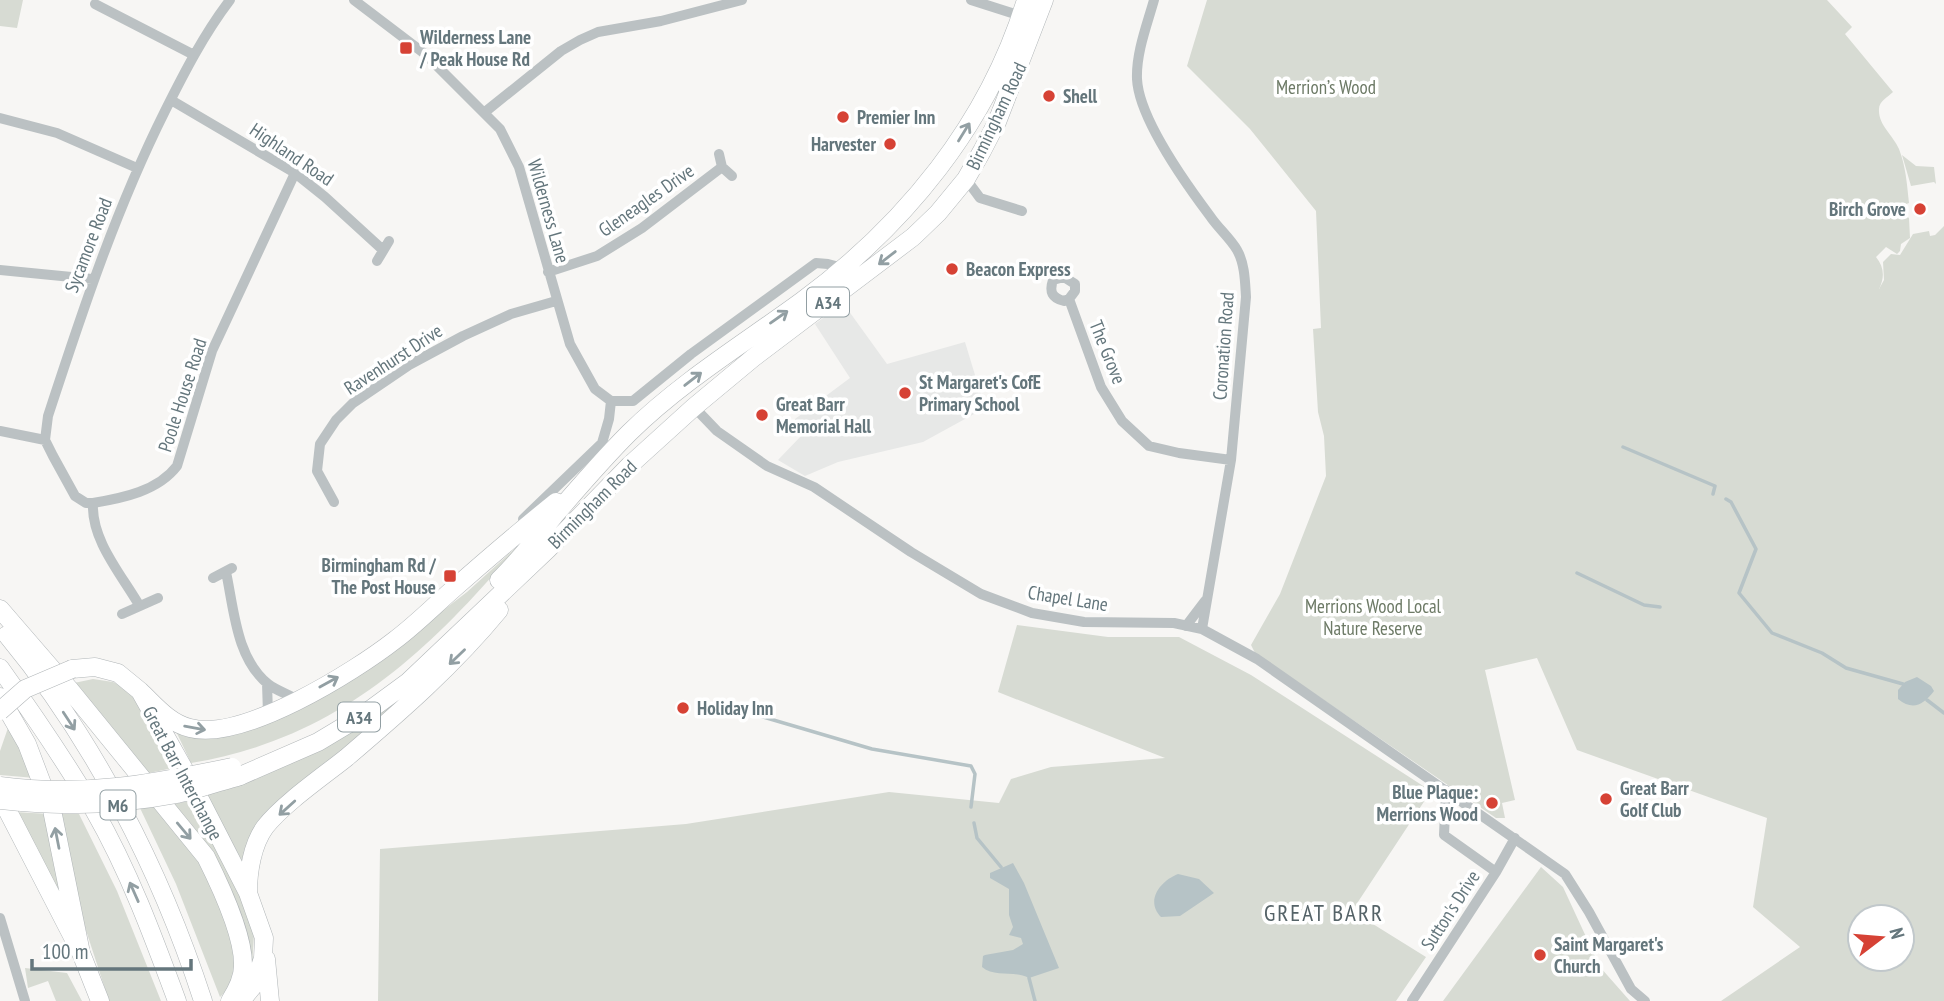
<svg xmlns="http://www.w3.org/2000/svg" width="1944" height="1001" viewBox="0 0 1944 1001" font-family="'PT Sans Narrow',sans-serif">
	<style>
		.built { fill: #e7e8e7 }
		.green { fill: #d7dbd3; fill-rule: evenodd }
		.water { fill: #b6c3c6 }
		.lines { fill: none; stroke-linecap: round; stroke-linejoin: round }
		.stream { stroke: #b6c3c6; stroke-width: 3.5 }
		.highway-casing { stroke: #b1b6b8; stroke-width: 19 }
		.street { stroke: #bbc1c3; stroke-width: 10 }
		.highway { stroke: #fff; stroke-width: 18 }
		.highway-bridge-casing { stroke: #b1b6b8; stroke-width: 19; stroke-linecap: butt }
		.highway-bridge { stroke: #fff; stroke-width: 18 }
		.oneway { stroke: #929fa3 }
		.poi-dot { fill: #d64235; stroke: #fff; stroke-width: 2.5 }
		.labels { text-anchor: middle; dominant-baseline: central; stroke-width: 7; stroke-linejoin: round; paint-order: stroke }
		.shield { fill: #fff; stroke: #929fa3; stroke-width: 2 }
		.shield-label { font-size: 18px; font-weight: bold; fill: #64767c }
		.poi-label { font-size: 19px; font-weight: bold; fill: #64767c; stroke: #fff; text-anchor: start }
		.park-label { font-size: 19px; fill: #6d7a66; stroke: #fff }
		.street-label { font-size: 19px; fill: #64767c; stroke: #fff }
		.quarter-label { font-size: 23px; letter-spacing: 2px; fill: #556368; stroke: #fff }
	</style>
	<rect width="100%" height="100%" fill="#f7f6f4"/>
	<path class="built" d="M 843,303 L 887,364 L 965,342 L 985,408 L 923,442 L 838,462 L 805,476 L 778,460 L 803,434 L 795,419 L 850,378 L 815,324 Z"/>
	<path class="green" d="M 0,0 L 23,0 L 17,28 L 0,26 Z
		M 1207,0 L 1827,0 L 1852,27 L 1845,34 L 1893,92 C 1888,97 1879,101 1879,109 C 1878,125 1893,135 1899,149 C 1906,167 1907,185 1909,203 L 1901,206 L 1903,218 L 1906,216 L 1909,218 L 1910,238 L 1901,244 L 1900,251 L 1897,254 L 1886,247 L 1876,257 C 1884,267 1885,277 1879,289 L 1884,280 L 1883,262 L 1891,254 L 1900,255 L 1913,234 L 1929,231 L 1930,236 L 1935,235 L 1944,226 L 1944,1001 L 1721,1001 L 1800,947 L 1753,907 L 1767,818 L 1577,750 L 1537,658 L 1485,670 L 1515,800 L 1502,803 L 1505,818 L 1496,818 L 1255,653 L 1251,645 L 1280,594 L 1326,476 L 1324,436 L 1318,412 L 1313,329 L 1321,328 L 1316,211 L 1250,129 L 1187,66 ZM 1860,917 L 1902,917 L 1902,959 L 1860,959 Z
		M 1902,155 L 1916,166 L 1934,167 L 1936,184 L 1934,182 L 1911,186 Z
		M 520,544 C 428,653 337,739 191,763 L 173,725 L 209,735 L 411,635 L 467,592 Z
		M 1017,625 L 1108,637 L 1179,637 L 1251,675 L 1431,791 L 1352,911 L 1426,957 L 1396,1001 L 378,1001 L 380,849 L 686,824 L 889,792 L 999,803 L 1011,779 L 1051,767 L 1165,758 L 998,692 Z
		M 437,667 L 291,796 L 246,868 L 206,795 Z
		M 93,679 L 113,682 L 128,689 L 178,767 L 149,773 L 74,683 Z
		M 9,725 L 35,778 L 0,775 L 0,751 Z
		M 193,800 L 237,885 L 254,933 L 252,971 L 199,835 L 174,804 Z
		M 160,805 L 189,845 L 222,905 L 238,969 L 226,991 L 220,997 L 176,884 L 140,808 Z
		M 14,812 L 50,814 L 75,936 Z
		M 59,814 L 79,814 L 117,891 L 161,1001 L 109,1001 L 79,909 Z
		M 1541,867 L 1563,887 L 1600,967 L 1630,1001 L 1443,1001 Z
		M 25,968 L 67,973 L 82,1001 L 56,1001 L 48,981 L 28,988 Z"/>
	<path class="water" d="M 1917,677 L 1931,686 L 1934,691 C 1923,705 1913,711 1898,699 L 1898,690 L 1905,682 Z
		M 1013,863 L 1024,883 L 1059,968 L 1029,978 C 1014,970 995,978 982,967 L 983,956 L 985,955 L 1013,950 L 1023,944 L 1021,938 L 1009,935 L 1013,927 L 1009,915 L 1009,889 L 990,878 L 990,873 Z
		M 1178,874 L 1199,879 L 1214,893 L 1180,916 L 1161,917 C 1145,901 1160,881 1178,874 Z"/>
	<g class="lines">
		<path class="stream" d="M 1623,447 L 1715,486 L 1713,494
			M 1726,499 L 1731,502 L 1756,549 L 1739,593 L 1772,633 L 1822,653 L 1846,668 L 1903,684
			M 1577,573 L 1644,605 L 1660,607
			M 1927,700 L 1944,713
			M 760,716 L 872,749 L 971,766 L 975,774 L 971,807
			M 974,823 L 977,838 L 1001,867
			M 1029,978 L 1035,1001"/>
		<g class="highway-casing">
			<path id="highway" d="M 499,580 C 520,560 536,538 554,516 C 578,488 603,459 629,433 C 681,382 743,344 802,301 C 905,225 988,124 1026,0
				M 0,609 L 70,690 L 206,857 C 220,885 244,935 243,966 C 243,979 237,990 230,1001
				M 7,635 C 94,740 161,871 203,1001
				M 0,668 C 33,714 65,761 94,810 C 129,871 153,936 177,1001
				M 72,669 L 95,667 L 118,673 L 140,691 L 190,780 L 248,893 L 264,938 L 263,958 L 254,985 L 241,1001
				M 140,691 C 155,705 169,723 190,728 C 242,742 354,672 395,640 C 415,625 433,607 451,591 C 486,560 520,531 556,502
				M 0,697 L 27,744 L 52,810 L 81,953
				M 240,776 L 318,742 L 363,715 L 408,682 L 548,549 L 630,465 L 694,407 L 753,358 L 913,237 L 938,213 L 966,179 L 982,151 L 997,122 L 1044,0
				M 0,796 L 81,953 L 100,1001
				M 248,893 C 248,872 252,845 265,827 C 283,804 322,777 346,758 C 400,712 453,666 499,610
				M 266,959 L 270,1001"/>
		</g>
		<path class="street" d="M 230,0 C 204,34 184,73 165,111 C 116,209 82,312 48,416 L 45,440 L 53,456 L 75,496 L 86,503 L 93,503 C 123,498 158,491 177,466 L 212,351 L 295,173
			M 354,0 L 425,54 L 500,129 L 519,167 L 570,344 L 595,389 L 611,401 L 633,401 L 691,354 L 816,263 L 828,264 L 843,268
			M 971,0 L 1021,16
			M 1154,0 C 1147,25 1136,53 1137,79 C 1139,119 1186,184 1210,216 C 1218,228 1230,238 1237,250 C 1245,264 1245,282 1246,297 L 1231,460 L 1202,629
			M 95,4 L 194,55
			M 171,100 L 295,173 L 325,197 L 383,250
			M 485,112 L 561,51 L 580,40 L 598,32 L 661,21 L 742,0
			M 0,118 L 57,133 L 137,168
			M 719,154 L 722,167 L 732,176
			M 966,179 L 980,198 L 1022,211
			M 377,261 L 389,241
			M 0,270 L 92,279
			M 548,272 L 597,256 L 642,228 L 722,167
			M 1069,299 L 1064,301 C 1052,298 1049,292 1053,280 L 1064,277 L 1075,284 L 1075,291 L 1069,299 L 1101,387 L 1122,421 L 1149,446 L 1179,453 L 1231,460
			M 694,407 L 717,431 L 767,466 L 814,487 L 911,552 L 981,594 L 1032,613 L 1084,622 L 1174,623 L 1202,629 L 1257,659 L 1565,874 L 1589,912 L 1631,989 L 1645,1001
			M 0,431 L 45,440
			M 334,502 L 317,471 L 320,444 L 336,420 L 353,403 L 409,365 L 463,336 L 511,314 L 556,301
			M 93,503 C 91,540 121,574 139,605
			M 523,519 L 602,443 L 609,419 L 611,401
			M 226,572 C 234,609 236,658 268,684 C 277,691 288,694 298,700
			M 213,578 L 232,568
			M 122,614 L 158,598
			M 1186,626 L 1205,601
			M 267,683 L 268,714
			M 1446,790 L 1444,835 L 1496,872
			M 0,918 L 25,1001
			M 1412,1001 L 1496,872 L 1515,838"/>
		<use href="#highway" class="highway"/>
		<g class="highway-bridge-casing">
			<path id="highway-bridge" d="M 0,711 L 25,689 L 72,669
				M 0,786 C 83,797 151,784 232,767
				M 0,800 C 59,807 119,805 177,794 C 198,789 219,782 240,776"/>
		</g>
		<use href="#highway-bridge" class="highway-bridge"/>
	</g>
	<defs><path id="oneway-shaft" d="M-6 0H5M1.5-3L5.5 0L1.5 3" fill="none" stroke-width="1.6" stroke-linecap="round" stroke-linejoin="round" transform="scale(1.75)"/></defs>
	<g class="oneway">
		<use href="#oneway-shaft" transform="translate(964 132) rotate(-58)"/>
		<use href="#oneway-shaft" transform="translate(887 258) rotate(142)"/>
		<use href="#oneway-shaft" transform="translate(779 317) rotate(-35)"/>
		<use href="#oneway-shaft" transform="translate(693 379) rotate(-38)"/>
		<use href="#oneway-shaft" transform="translate(457 657) rotate(136)"/>
		<use href="#oneway-shaft" transform="translate(329 682) rotate(-29)"/>
		<use href="#oneway-shaft" transform="translate(69 721) rotate(57)"/>
		<use href="#oneway-shaft" transform="translate(195 728) rotate(10)"/>
		<use href="#oneway-shaft" transform="translate(287 808) rotate(138)"/>
		<use href="#oneway-shaft" transform="translate(184 831) rotate(50)"/>
		<use href="#oneway-shaft" transform="translate(57 838) rotate(-101)"/>
		<use href="#oneway-shaft" transform="translate(134 892) rotate(-114)"/>
	</g>
	<g class="poi-dot">
		<rect x="399" y="41" width="14" height="14" rx="3.5"/>
		<circle cx="1049" cy="96" r="7"/>
		<circle cx="843" cy="117" r="7"/>
		<circle cx="890" cy="144" r="7"/>
		<circle cx="1920" cy="209" r="7"/>
		<circle cx="952" cy="269" r="7"/>
		<circle cx="905" cy="393" r="7"/>
		<circle cx="762" cy="415" r="7"/>
		<rect x="443" y="569" width="14" height="14" rx="3.5"/>
		<circle cx="683" cy="708" r="7"/>
		<circle cx="1606" cy="799" r="7"/>
		<circle cx="1492" cy="803" r="7"/>
		<circle cx="1540" cy="955" r="7"/>
	</g>
	<g class="labels">
		<g class="shield">
			<rect x="807" y="287.5" width="42" height="29" rx="5"/>
			<rect x="338" y="702.5" width="42" height="29" rx="5"/>
			<rect x="100.5" y="790.5" width="35" height="29" rx="5"/>
		</g>
		<g class="shield-label">
			<text x="828" y="302">A34</text>
			<text x="359" y="717">A34</text>
			<text x="118" y="805">M6</text>
		</g>
		<g class="poi-label">
			<text x="420" y="37">Wilderness Lane<tspan x="420" dy="22">/ Peak House Rd</tspan></text>
			<text x="1063" y="96">Shell</text>
			<text x="857" y="117">Premier Inn</text>
			<text x="876" y="144" text-anchor="end">Harvester</text>
			<text x="1906" y="209" text-anchor="end">Birch Grove</text>
			<text x="966" y="269">Beacon Express</text>
			<text x="919" y="382">St Margaret's CofE<tspan x="919" dy="22">Primary School</tspan></text>
			<text x="776" y="404">Great Barr<tspan x="776" dy="22">Memorial Hall</tspan></text>
			<text x="436" y="565" text-anchor="end">Birmingham Rd /<tspan x="436" dy="22">The Post House</tspan></text>
			<text x="697" y="708">Holiday Inn</text>
			<text x="1620" y="788">Great Barr<tspan x="1620" dy="22">Golf Club</tspan></text>
			<text x="1478" y="792" text-anchor="end">Blue Plaque:<tspan x="1478" dy="22">Merrions Wood</tspan></text>
			<text x="1554" y="944">Saint Margaret's<tspan x="1554" dy="22">Church</tspan></text>
		</g>
		<g class="park-label">
			<text x="1326" y="87">Merrion’s Wood</text>
			<text x="1373" y="606">Merrions Wood Local<tspan x="1373" dy="22">Nature Reserve</tspan></text>
		</g>
		<g class="street-label">
			<text transform="translate(996 116) rotate(-65)">Birmingham Road</text>
			<text transform="translate(292 154) rotate(34)">Highland Road</text>
			<text transform="translate(646 200) rotate(-35)">Gleneagles Drive</text>
			<text transform="translate(549 211) rotate(74)">Wilderness Lane</text>
			<text transform="translate(88 245) rotate(-69)">Sycamore Road</text>
			<text transform="translate(1223 346) rotate(-86)">Coronation Road</text>
			<text transform="translate(1108 352) rotate(68)">The Grove</text>
			<text transform="translate(393 359) rotate(-33)">Ravenhurst Drive</text>
			<text transform="translate(182 395) rotate(-72)">Poole House Road</text>
			<text transform="translate(592 504) rotate(-45)">Birmingham Road</text>
			<text transform="translate(1068 598) rotate(9)">Chapel Lane</text>
			<text transform="translate(183 773) rotate(62)">Great Barr Interchange</text>
			<text transform="translate(1450 910) rotate(-57)">Sutton's Drive</text>
		</g>
		<g class="quarter-label">
			<text x="1324" y="912">GREAT BARR</text>
		</g>
	</g>
	<g transform="translate(1881 938) rotate(74)"><circle r="33" fill="#ffffff" stroke="#c1c8cb" stroke-width="2"/>
	<path d="M0-5L12 26L0 18L-12 26Z" fill="#d64235"/>
	<text y="-10" font-size="19" font-weight="bold" text-anchor="middle" fill="#64767c">N</text>
	</g>
	<path d="M32 959v10h159v-10" fill="none" stroke="#64767c" stroke-width="3.5"/>
	<text x="42" y="959" font-size="21" fill="#64767c" stroke="#ffffff" stroke-width="5" paint-order="stroke">100 m</text>
</svg>
